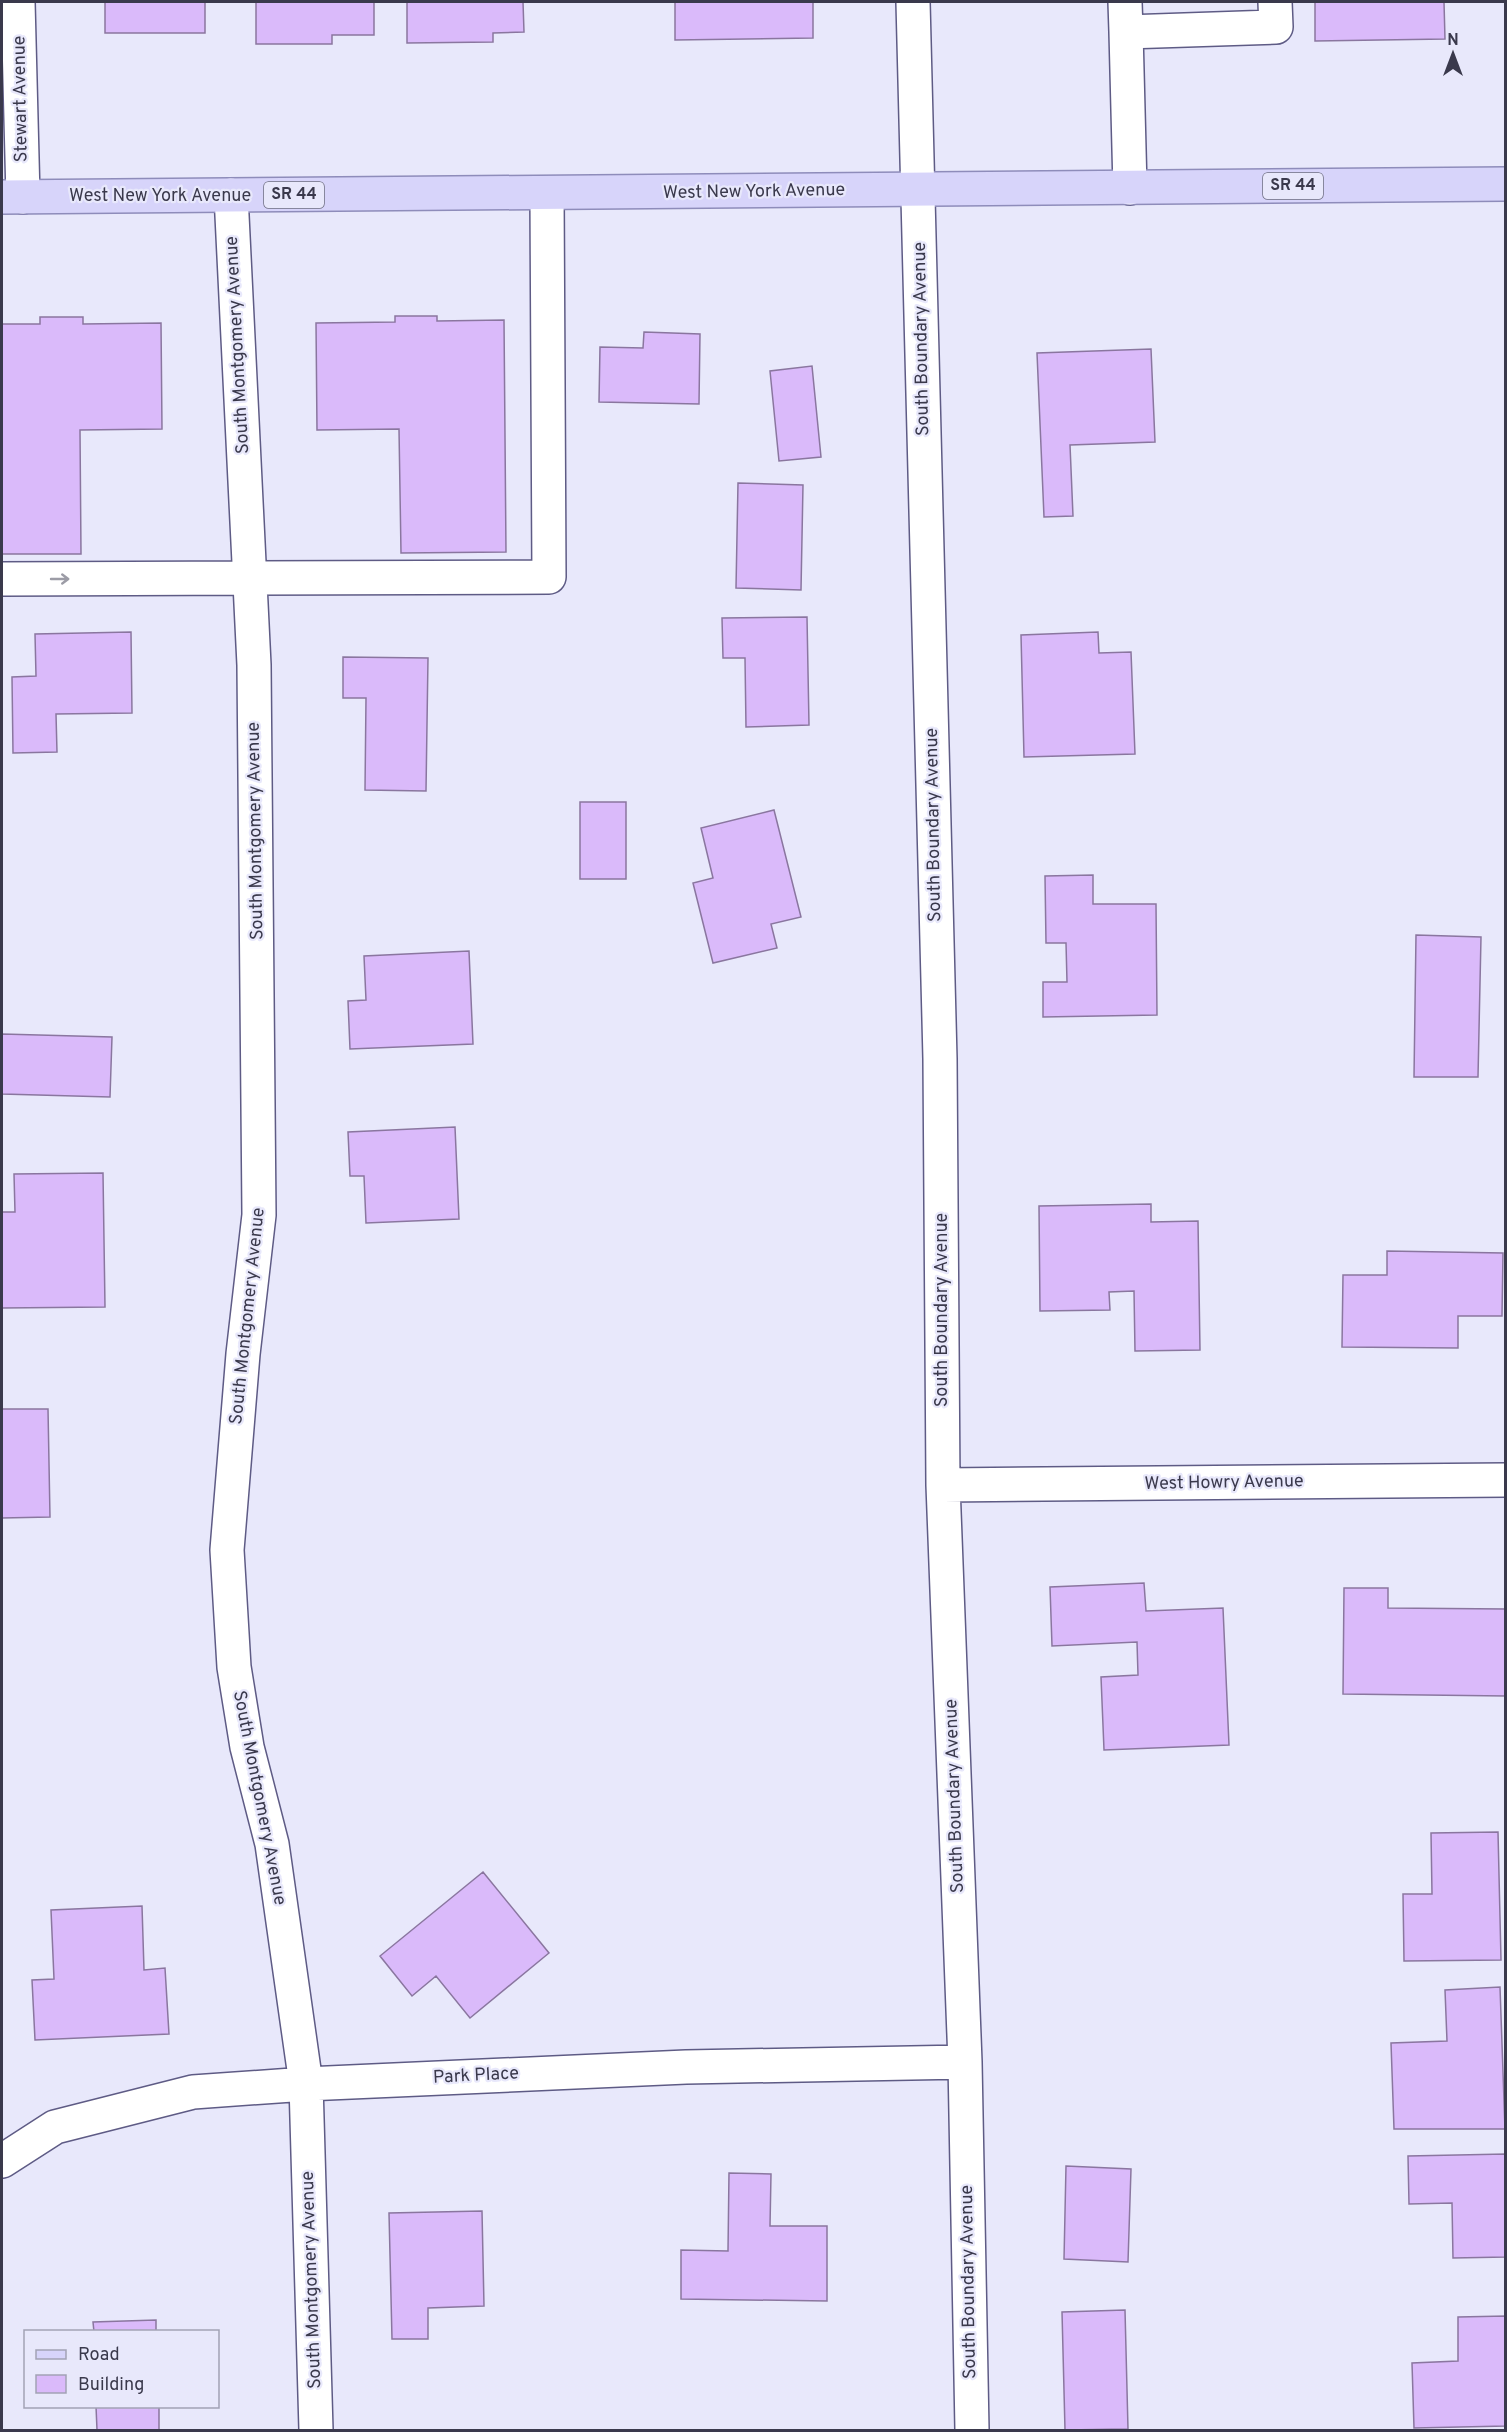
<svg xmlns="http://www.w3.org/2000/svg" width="1507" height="2432" viewBox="0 0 1507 2432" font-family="Overpass,sans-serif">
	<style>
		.building { fill: #dabafa; stroke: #8a769f; stroke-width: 1.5 }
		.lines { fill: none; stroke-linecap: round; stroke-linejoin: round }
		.minor-casing { stroke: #5e5b85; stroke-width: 36 }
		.major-casing { stroke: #8e8cba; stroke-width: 36 }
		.minor { stroke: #fff; stroke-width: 33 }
		.major { stroke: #d7d4fa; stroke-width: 33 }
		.oneway { stroke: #9c9ca6 }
		.labels { text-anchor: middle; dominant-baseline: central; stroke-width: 4.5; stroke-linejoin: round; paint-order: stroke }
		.shield { fill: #e8e8fb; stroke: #6e6e80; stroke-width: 1.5 }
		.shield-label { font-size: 16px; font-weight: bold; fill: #3a394c }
		.street-label { font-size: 18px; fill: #3a394c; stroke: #e8e8fb }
	</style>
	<rect width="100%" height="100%" fill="#e8e8fb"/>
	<path class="building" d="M 105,2 L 205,2 L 205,33 L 105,33 Z
		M 256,2 L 374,2 L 374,35 L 332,35 L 332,44 L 256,44 Z
		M 407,2 L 523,2 L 524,32 L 493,33 L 493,42 L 407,43 Z
		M 675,2 L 813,2 L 813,38 L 675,40 Z
		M 1315,2 L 1444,2 L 1445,39 L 1315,41 Z
		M 395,316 L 437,316 L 437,321 L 504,320 L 506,552 L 401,553 L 399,429 L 317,430 L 316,323 L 395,322 Z
		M 40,317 L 83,317 L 83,324 L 161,323 L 162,429 L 80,430 L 81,554 L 2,554 L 2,324 L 40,324 Z
		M 644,332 L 700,334 L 699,404 L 599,402 L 600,347 L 643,348 Z
		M 1151,349 L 1155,442 L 1070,445 L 1073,516 L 1044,517 L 1037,353 Z
		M 812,366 L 821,457 L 779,461 L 770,371 Z
		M 738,483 L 803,485 L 801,590 L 736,588 Z
		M 807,617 L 809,725 L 746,727 L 745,658 L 723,658 L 722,618 Z
		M 131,632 L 132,713 L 56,714 L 57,752 L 13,753 L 12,677 L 36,676 L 35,634 Z
		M 1098,632 L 1099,653 L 1131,652 L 1135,754 L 1024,757 L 1021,635 Z
		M 343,657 L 428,658 L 426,791 L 365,790 L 366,698 L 343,698 Z
		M 580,802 L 626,802 L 626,879 L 580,879 Z
		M 774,810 L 801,917 L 771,924 L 777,948 L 713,963 L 693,883 L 713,878 L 701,828 Z
		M 1093,875 L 1093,904 L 1156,904 L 1157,1015 L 1043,1017 L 1043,982 L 1067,982 L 1066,943 L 1046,943 L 1045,876 Z
		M 1416,935 L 1481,937 L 1478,1077 L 1414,1077 Z
		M 469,951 L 473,1044 L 350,1049 L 348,1001 L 366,1000 L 364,956 Z
		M 2,1034 L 112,1037 L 110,1097 L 2,1094 Z
		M 455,1127 L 459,1219 L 366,1223 L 364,1176 L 350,1176 L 348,1132 Z
		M 103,1173 L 105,1307 L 2,1308 L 2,1212 L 15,1212 L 14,1174 Z
		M 1151,1204 L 1151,1222 L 1198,1221 L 1200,1350 L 1135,1351 L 1134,1291 L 1109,1292 L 1110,1310 L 1040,1311 L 1039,1206 Z
		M 1387,1251 L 1503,1253 L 1502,1316 L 1458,1316 L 1458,1348 L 1342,1347 L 1343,1275 L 1387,1275 Z
		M 2,1409 L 48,1409 L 50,1517 L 2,1518 Z
		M 1144,1583 L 1146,1611 L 1223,1608 L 1229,1745 L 1104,1750 L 1101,1677 L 1138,1675 L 1137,1642 L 1052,1646 L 1050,1587 Z
		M 1344,1588 L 1388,1588 L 1388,1608 L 1506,1609 L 1506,1696 L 1343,1694 Z
		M 1498,1832 L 1501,1960 L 1404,1961 L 1403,1894 L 1432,1894 L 1431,1833 Z
		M 483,1872 L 549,1953 L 470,2018 L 436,1976 L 412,1996 L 380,1956 Z
		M 142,1906 L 144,1970 L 165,1968 L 169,2034 L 35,2040 L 32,1980 L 54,1979 L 51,1910 Z
		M 1500,1987 L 1505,2129 L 1394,2129 L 1391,2043 L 1447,2041 L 1445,1990 Z
		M 1506,2154 L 1506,2257 L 1453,2258 L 1452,2203 L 1409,2204 L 1408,2156 Z
		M 1066,2166 L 1131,2169 L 1128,2262 L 1064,2259 Z
		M 729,2173 L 771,2174 L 770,2226 L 827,2226 L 827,2301 L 681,2299 L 681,2250 L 728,2251 Z
		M 482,2211 L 484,2306 L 428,2308 L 428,2339 L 392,2339 L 389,2213 Z
		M 1125,2310 L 1128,2429 L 1065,2430 L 1062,2312 Z
		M 1506,2316 L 1506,2426 L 1414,2428 L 1412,2363 L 1458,2361 L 1458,2317 Z
		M 156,2320 L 156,2332 L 94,2332 L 93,2322 Z
		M 96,2406 L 159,2406 L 159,2430 L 97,2430 Z"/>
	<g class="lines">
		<g class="minor-casing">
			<path id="minor" d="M 18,2 L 23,197
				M 913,2 L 940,1059 L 943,1485 L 965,2062 L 972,2430
				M 1125,2 L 1126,32
				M 1130,188 L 1126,32 L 1276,27 L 1275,2
				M 231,195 L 254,665 L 259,1215 L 243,1354 L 227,1550 L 234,1667 L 247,1747 L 272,1844 L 306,2084 L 316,2430
				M 2,579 L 549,577 L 547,193
				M 943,1485 L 1506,1480
				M 2,2161 L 55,2127 L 193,2092 L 306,2084 L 686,2067 L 965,2062"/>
		</g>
		<g class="major-casing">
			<path id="major" d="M 2,197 L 1506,184"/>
		</g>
		<use href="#minor" class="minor"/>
		<use href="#major" class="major"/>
	</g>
	<defs><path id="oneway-shaft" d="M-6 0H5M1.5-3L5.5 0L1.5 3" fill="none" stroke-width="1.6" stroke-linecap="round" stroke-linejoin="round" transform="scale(1.5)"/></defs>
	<use class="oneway" href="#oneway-shaft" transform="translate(60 579)"/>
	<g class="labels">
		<g class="shield">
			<rect x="1263" y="173" width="60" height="26" rx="4.5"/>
			<rect x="264" y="182" width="60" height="26" rx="4.5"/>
		</g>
		<g class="shield-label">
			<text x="1293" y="186">SR 44</text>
			<text x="294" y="195">SR 44</text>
		</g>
		<g class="street-label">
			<text transform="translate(21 99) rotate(-91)">Stewart Avenue</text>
			<text transform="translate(754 192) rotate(-1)">West New York Avenue</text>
			<text x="160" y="196">West New York Avenue</text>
			<text transform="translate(922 339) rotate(-91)">South Boundary Avenue</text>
			<text transform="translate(238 345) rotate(-93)">South Montgomery Avenue</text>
			<text transform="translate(934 825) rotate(-91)">South Boundary Avenue</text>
			<text transform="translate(256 831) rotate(-91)">South Montgomery Avenue</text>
			<text transform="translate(942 1310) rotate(-90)">South Boundary Avenue</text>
			<text transform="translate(248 1316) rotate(-84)">South Montgomery Avenue</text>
			<text transform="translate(1224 1483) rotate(-1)">West Howry Avenue</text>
			<text transform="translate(955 1796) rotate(-92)">South Boundary Avenue</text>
			<text transform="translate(259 1798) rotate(79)">South Montgomery Avenue</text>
			<text transform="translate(476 2076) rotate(-3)">Park Place</text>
			<text transform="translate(312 2280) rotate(-92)">South Montgomery Avenue</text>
			<text transform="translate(969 2282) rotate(-91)">South Boundary Avenue</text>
		</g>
	</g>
	<rect width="1507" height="2432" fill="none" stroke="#3a394c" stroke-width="6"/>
	<rect x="24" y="2330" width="195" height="78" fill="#e8e8fb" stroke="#a2a2b5" stroke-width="1.5"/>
	<rect x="36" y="2350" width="30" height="9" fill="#d7d4fa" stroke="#a2a2b5" stroke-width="1.5"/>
	<text x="78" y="2360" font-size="18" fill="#3a394c">Road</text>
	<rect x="36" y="2375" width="30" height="18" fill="#dabafa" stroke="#a2a2b5" stroke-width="1.5"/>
	<text x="78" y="2390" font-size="18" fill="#3a394c">Building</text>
	<g transform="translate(1453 54)" stroke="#e8e8fb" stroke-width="4.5" paint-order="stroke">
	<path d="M0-4.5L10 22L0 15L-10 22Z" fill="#3a394c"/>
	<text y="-9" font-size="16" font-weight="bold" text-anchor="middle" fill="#3a394c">N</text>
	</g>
</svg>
